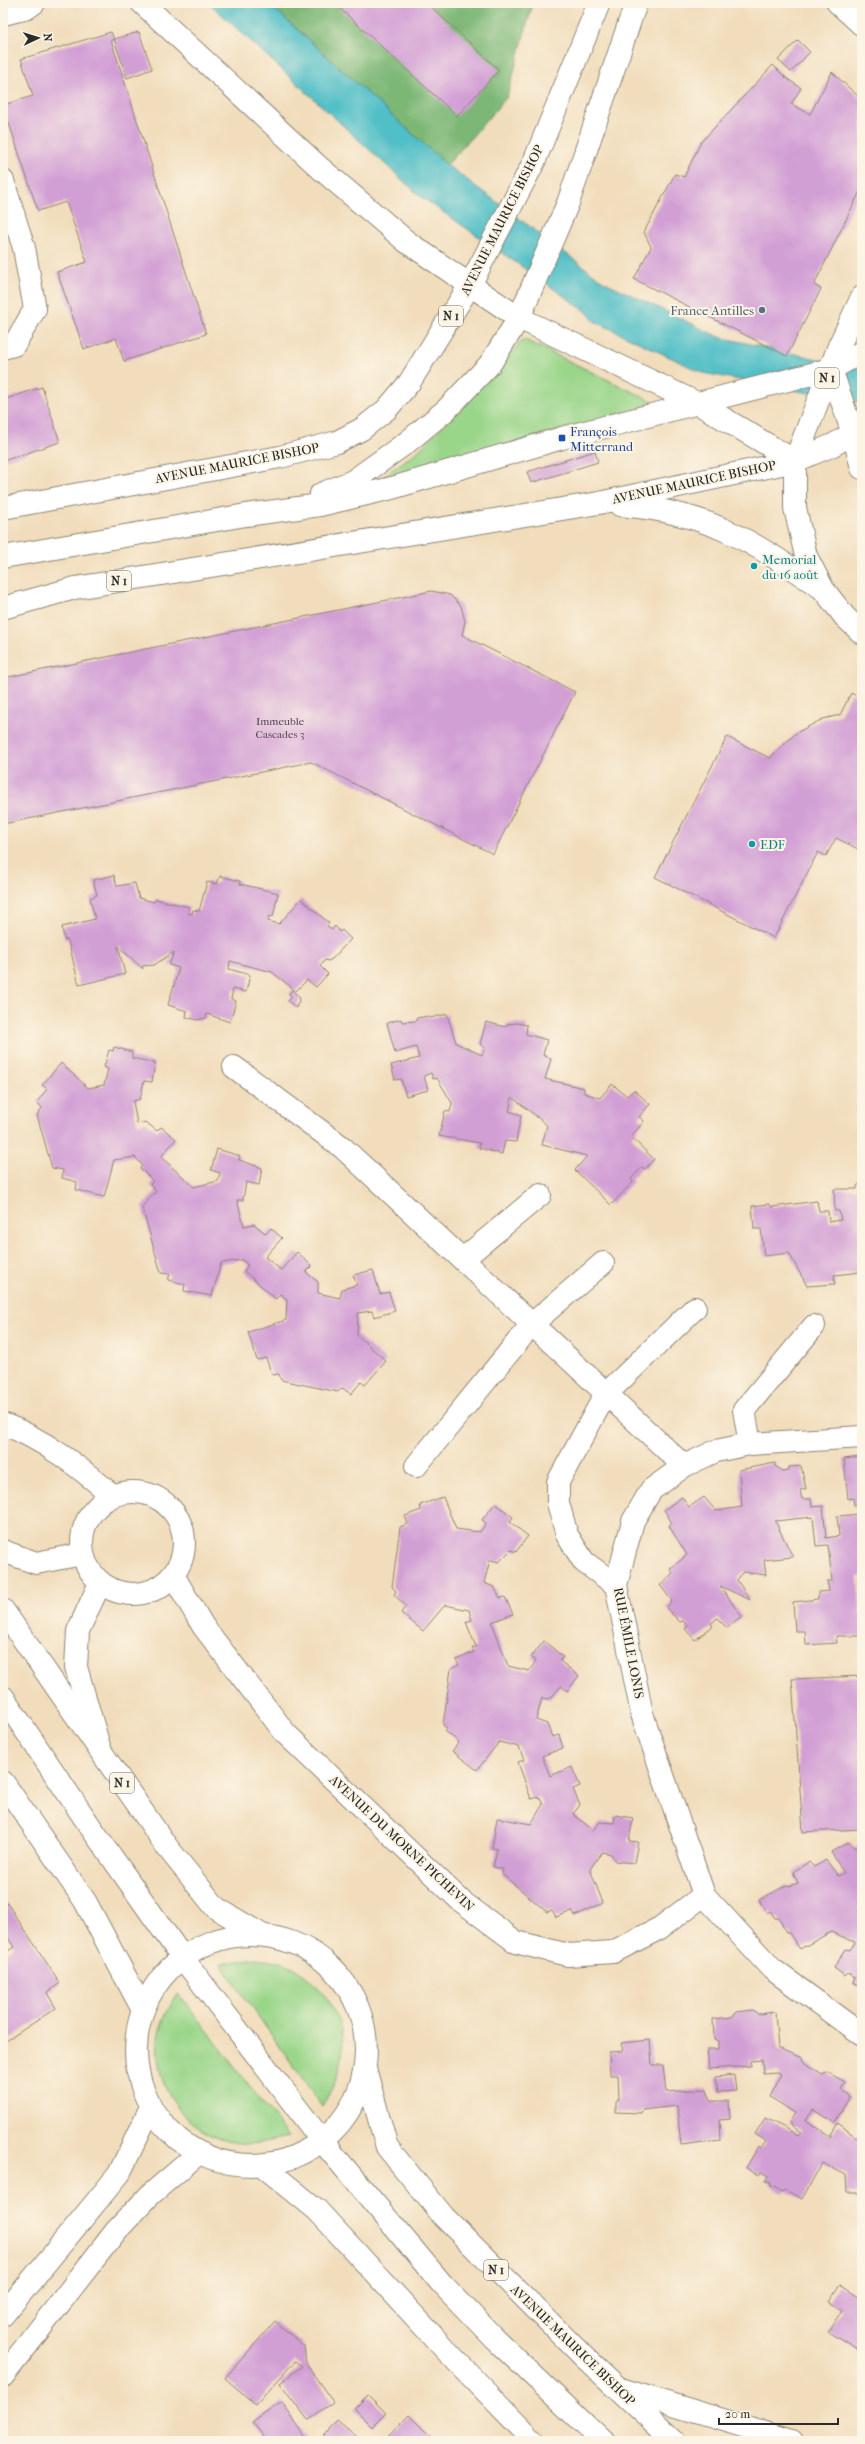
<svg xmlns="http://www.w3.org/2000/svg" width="865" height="2444" viewBox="0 0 865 2444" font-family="'IM FELL French Canon',serif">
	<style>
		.green { fill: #9ad68a; stroke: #62805a }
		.forest { fill: #7bb776; stroke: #537150 }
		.water { fill: #51bfc7; stroke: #3e7579 }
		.building { fill: #d29fd5 }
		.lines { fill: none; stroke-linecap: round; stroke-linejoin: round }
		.minor-casing { stroke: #8e8474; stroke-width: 24 }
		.major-casing { stroke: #8e8474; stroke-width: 24 }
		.minor { stroke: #fff; stroke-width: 22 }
		.major { stroke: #fff; stroke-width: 22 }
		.service-dot { fill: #5c6f8a; stroke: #fcf5e5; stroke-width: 1.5 }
		.transit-dot { fill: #1a4fb4; stroke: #fcf5e5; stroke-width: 1.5 }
		.culture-dot { fill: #0f9aa8; stroke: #fcf5e5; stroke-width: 1.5 }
		.labels { text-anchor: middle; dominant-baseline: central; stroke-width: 4; stroke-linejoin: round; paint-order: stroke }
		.number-label { font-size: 11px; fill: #554856 }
		.shield { fill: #fcf5e5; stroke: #6a6863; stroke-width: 1 }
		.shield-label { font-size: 12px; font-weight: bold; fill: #2b2b2b }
		.street-label { font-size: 13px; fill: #2b2b2b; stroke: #fcf5e5 }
		.service-label { font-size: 13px; fill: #4e5e75; stroke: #fcf5e5; text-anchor: end }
		.transit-label { font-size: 13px; fill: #164399; stroke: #fcf5e5; text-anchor: start }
		.culture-label { font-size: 13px; fill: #0d838f; stroke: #fcf5e5; text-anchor: start }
	</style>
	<rect width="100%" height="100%" fill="#fcf5e5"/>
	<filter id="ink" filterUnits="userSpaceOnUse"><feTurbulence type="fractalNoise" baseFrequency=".025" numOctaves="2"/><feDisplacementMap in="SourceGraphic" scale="8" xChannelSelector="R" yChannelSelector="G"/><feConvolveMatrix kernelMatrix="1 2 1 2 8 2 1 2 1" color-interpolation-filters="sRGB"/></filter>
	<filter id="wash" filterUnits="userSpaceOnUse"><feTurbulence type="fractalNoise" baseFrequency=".012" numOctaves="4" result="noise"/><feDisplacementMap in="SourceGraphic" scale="16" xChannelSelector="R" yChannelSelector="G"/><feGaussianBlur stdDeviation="0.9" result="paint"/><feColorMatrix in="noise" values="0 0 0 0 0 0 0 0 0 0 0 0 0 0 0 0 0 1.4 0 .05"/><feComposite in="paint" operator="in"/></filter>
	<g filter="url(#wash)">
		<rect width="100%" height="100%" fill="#f1ddbc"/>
		<path class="green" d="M 523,339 L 656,403 L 375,482 L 418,451 L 498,370 Z
			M 256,1958 C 265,1959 274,1960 283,1963 C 298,1967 312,1979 321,1991 C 352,2032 348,2064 322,2106 L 221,1964 Z
			M 178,1993 L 289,2137 C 272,2140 255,2146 238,2143 C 188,2136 153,2090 158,2040 C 160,2022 169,2008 178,1993 Z"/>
		<path class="forest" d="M 268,3 L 533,3 L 507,97 L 447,165 Z"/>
		<path class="water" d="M 209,3 L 268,3 L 447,165 L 603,281 L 719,337 L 862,369 L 862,403 L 703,373 L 594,321 L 587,312 L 420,196 Z"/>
		<g id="blocks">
			<path class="building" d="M 334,3 L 427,3 L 499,70 L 457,116 Z
				M 111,32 L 114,39 L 111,40 L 206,334 L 124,361 L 116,338 L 84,349 L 57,272 L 87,262 L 66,202 L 38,211 L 3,105 L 33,96 L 21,59 Z
				M 139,32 L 152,69 L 127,78 L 114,39 Z
				M 798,40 L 810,52 L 791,72 L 778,60 Z
				M 773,65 L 786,78 L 801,88 L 791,104 L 810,114 L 832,72 L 862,100 L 862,187 L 814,285 L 821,289 L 787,356 L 634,279 L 651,247 L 644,232 L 675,174 L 684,177 L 701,142 Z
				M 42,387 L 60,442 L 3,461 L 3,400 Z
				M 595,451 L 598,462 L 531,483 L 527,472 Z
				M 432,591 L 450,595 L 461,606 L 465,621 L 462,635 L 575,692 L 493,854 L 311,762 L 3,824 L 3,678 Z
				M 851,693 L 862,699 L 862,851 L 836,838 L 826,856 L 818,852 L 774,938 L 655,877 L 727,737 L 770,758 L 796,733 L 823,719 L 840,715 Z
				M 114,875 L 117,886 L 135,883 L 139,898 L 154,902 L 156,899 L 189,907 L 188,913 L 192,914 L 193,910 L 199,911 L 207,882 L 217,884 L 220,876 L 240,881 L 240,884 L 278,893 L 273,917 L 269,916 L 268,921 L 279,924 L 301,899 L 329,923 L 327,926 L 332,930 L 335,926 L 340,932 L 342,930 L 351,939 L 332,959 L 328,961 L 325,960 L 320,966 L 328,974 L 316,987 L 307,980 L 296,991 L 272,972 L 230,961 L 229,969 L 250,975 L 246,992 L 233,989 L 231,999 L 236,1001 L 230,1022 L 207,1014 L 206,1018 L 197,1020 L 186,1017 L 187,1011 L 168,1005 L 179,968 L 169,965 L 174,952 L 154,965 L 142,966 L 143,969 L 118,946 L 125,974 L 79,985 L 68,940 L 64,939 L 62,927 L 95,919 L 90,898 L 97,895 L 93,880 Z
				M 292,990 L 300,998 L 296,1008 L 288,1001 L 292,997 L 289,994 Z
				M 447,1014 L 456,1043 L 482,1055 L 485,1048 L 480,1044 L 486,1022 L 505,1027 L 507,1024 L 517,1023 L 527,1025 L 526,1034 L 547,1040 L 543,1055 L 551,1059 L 545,1079 L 584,1088 L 584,1093 L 600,1098 L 612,1084 L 627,1096 L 634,1090 L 650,1104 L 639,1117 L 644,1121 L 631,1137 L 654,1159 L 645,1169 L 642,1167 L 631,1179 L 633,1182 L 611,1205 L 575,1170 L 587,1156 L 542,1145 L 547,1125 L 512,1097 L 509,1111 L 521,1115 L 516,1142 L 505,1141 L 502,1154 L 479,1148 L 480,1143 L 439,1136 L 445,1111 L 450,1112 L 452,1103 L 437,1078 L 433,1079 L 431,1073 L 424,1076 L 428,1090 L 406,1096 L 401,1079 L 395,1080 L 391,1065 L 419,1058 L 416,1047 L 395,1053 L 387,1023 L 401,1019 L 402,1022 L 416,1021 L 417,1018 L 428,1016 L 430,1018 Z
				M 114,1047 L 132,1052 L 132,1058 L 155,1063 L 152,1082 L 144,1081 L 140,1099 L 133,1101 L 137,1124 L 146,1122 L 157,1131 L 161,1127 L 176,1139 L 161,1157 L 194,1187 L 218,1181 L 220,1173 L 211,1170 L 217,1149 L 240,1156 L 239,1160 L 262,1168 L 259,1185 L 246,1182 L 243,1200 L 237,1200 L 244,1226 L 254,1224 L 266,1234 L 271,1228 L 282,1238 L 265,1257 L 281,1270 L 297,1252 L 312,1266 L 306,1272 L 318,1282 L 318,1293 L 340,1298 L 342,1289 L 357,1285 L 353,1275 L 373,1270 L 380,1294 L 389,1292 L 395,1311 L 374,1317 L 372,1311 L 358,1313 L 357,1335 L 386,1361 L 365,1385 L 361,1382 L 351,1394 L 342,1388 L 338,1392 L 281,1380 L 279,1374 L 272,1375 L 266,1358 L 257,1360 L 248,1332 L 286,1320 L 287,1299 L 280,1294 L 276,1299 L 244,1271 L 248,1265 L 242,1260 L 221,1263 L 212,1296 L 184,1291 L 185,1284 L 168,1280 L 170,1274 L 161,1273 L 142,1207 L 156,1191 L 150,1185 L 153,1181 L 140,1168 L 142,1165 L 135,1157 L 114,1160 L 104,1197 L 76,1190 L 77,1182 L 62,1178 L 63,1170 L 52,1168 L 37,1115 L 42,1108 L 37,1102 L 47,1089 L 42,1085 L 61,1063 L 88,1088 L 104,1085 L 108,1069 L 104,1067 L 109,1050 L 113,1051 Z
				M 862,1182 L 861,1272 L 834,1275 L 835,1284 L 807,1286 L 789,1253 L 764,1256 L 761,1229 L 754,1229 L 752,1206 L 769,1204 L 772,1207 L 817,1201 L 819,1211 L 828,1211 L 829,1222 L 841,1220 L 839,1211 L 835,1211 L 834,1189 L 857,1189 L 857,1186 Z
				M 862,1282 L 862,1303 L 860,1303 L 859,1283 Z
				M 862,1457 L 862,1505 L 854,1505 L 853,1498 L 848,1499 L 844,1459 Z
				M 775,1463 L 775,1466 L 783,1471 L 789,1470 L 789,1467 L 801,1466 L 806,1489 L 800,1490 L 802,1499 L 811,1499 L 812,1507 L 823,1506 L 826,1538 L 839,1536 L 837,1516 L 862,1514 L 862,1576 L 858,1577 L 860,1613 L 862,1613 L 862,1636 L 836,1636 L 837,1643 L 806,1645 L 805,1631 L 795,1631 L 793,1602 L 818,1599 L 818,1592 L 829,1591 L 827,1581 L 832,1581 L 828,1545 L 816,1546 L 813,1517 L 775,1521 L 793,1557 L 764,1560 L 766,1575 L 743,1572 L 737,1580 L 750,1600 L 720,1586 L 742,1617 L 727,1628 L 717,1618 L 711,1624 L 713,1626 L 695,1640 L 685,1629 L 688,1626 L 683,1621 L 680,1622 L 666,1608 L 672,1601 L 660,1585 L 673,1573 L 670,1569 L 687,1555 L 669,1526 L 672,1523 L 664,1510 L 682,1497 L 689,1507 L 704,1497 L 716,1511 L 742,1507 L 739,1470 Z
				M 443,1497 L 456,1529 L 480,1532 L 486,1523 L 482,1520 L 495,1503 L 513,1517 L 510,1522 L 528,1536 L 516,1552 L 511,1550 L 499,1562 L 490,1560 L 484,1583 L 494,1587 L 500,1598 L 505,1597 L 513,1614 L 492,1622 L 508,1666 L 529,1671 L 536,1661 L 531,1657 L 544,1641 L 563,1657 L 560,1661 L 579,1676 L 567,1691 L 561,1686 L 550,1699 L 542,1698 L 536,1720 L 547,1724 L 552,1737 L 559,1735 L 563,1748 L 542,1756 L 550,1776 L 572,1767 L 580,1786 L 573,1789 L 580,1805 L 573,1814 L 593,1830 L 600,1822 L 614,1823 L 615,1815 L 633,1818 L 629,1841 L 638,1842 L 634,1863 L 615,1861 L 611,1854 L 602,1852 L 590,1869 L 603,1903 L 575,1916 L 572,1911 L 556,1917 L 552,1910 L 547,1912 L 502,1874 L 503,1869 L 493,1867 L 497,1849 L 492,1848 L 497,1818 L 531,1824 L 543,1804 L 539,1797 L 531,1799 L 518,1762 L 524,1760 L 519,1747 L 499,1742 L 477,1770 L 452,1751 L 459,1742 L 445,1731 L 447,1728 L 443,1725 L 451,1669 L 459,1665 L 456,1660 L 474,1652 L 472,1648 L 476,1647 L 466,1622 L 472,1620 L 469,1610 L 445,1605 L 423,1631 L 401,1613 L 406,1606 L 394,1595 L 396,1591 L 392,1587 L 400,1527 L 408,1524 L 405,1516 L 421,1510 L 420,1505 Z
				M 862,1676 L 862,1829 L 803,1832 L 792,1679 Z
				M 848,1842 L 855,1848 L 862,1845 L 862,1908 L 858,1911 L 862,1914 L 862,1988 L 853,1982 L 855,1977 L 848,1973 L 845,1976 L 834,1968 L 846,1949 L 850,1950 L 855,1942 L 831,1932 L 800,1949 L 789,1933 L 786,1933 L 779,1918 L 775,1918 L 770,1911 L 767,1913 L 759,1900 L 787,1885 L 790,1886 L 798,1883 L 793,1872 L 809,1862 L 814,1867 L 826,1860 L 838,1876 L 844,1873 L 831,1852 Z
				M 3,1897 L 60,1983 L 47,1993 L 56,2008 L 3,2043 L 3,1954 L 14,1947 L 3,1930 Z
				M 753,2010 L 758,2014 L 775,2012 L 778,2048 L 802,2058 L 803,2061 L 822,2074 L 827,2072 L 845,2082 L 841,2090 L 850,2096 L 835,2122 L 813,2110 L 806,2120 L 830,2136 L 838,2123 L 856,2137 L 862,2136 L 862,2193 L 847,2193 L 846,2175 L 822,2163 L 802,2199 L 785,2190 L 783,2192 L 770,2185 L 771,2183 L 765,2181 L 768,2177 L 762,2173 L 758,2175 L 746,2168 L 758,2147 L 761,2149 L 766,2141 L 755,2134 L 765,2118 L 799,2135 L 802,2132 L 789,2123 L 795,2113 L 770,2097 L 781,2074 L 777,2072 L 763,2073 L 762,2060 L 750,2061 L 750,2066 L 709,2069 L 707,2049 L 719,2049 L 719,2041 L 714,2039 L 713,2019 L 731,2017 L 737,2012 Z
				M 650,2040 L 652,2065 L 663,2065 L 666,2092 L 707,2089 L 710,2101 L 729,2101 L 730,2119 L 719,2120 L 720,2140 L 681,2145 L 677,2106 L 642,2110 L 641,2113 L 616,2112 L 616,2102 L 619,2099 L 618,2075 L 610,2075 L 609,2052 L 623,2051 L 621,2043 Z
				M 734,2075 L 736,2091 L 718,2092 L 716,2077 Z
				M 840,2285 L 862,2299 L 862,2353 L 828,2332 L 842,2310 L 829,2302 Z
				M 275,2321 L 304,2346 L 306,2364 L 333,2402 L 308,2420 L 280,2383 L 302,2366 L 295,2361 L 256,2405 L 225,2378 Z
				M 368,2395 L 386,2413 L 372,2427 L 354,2409 Z
				M 282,2402 L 307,2441 L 268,2441 L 253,2422 Z
				M 409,2415 L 435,2441 L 384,2441 Z
				M 337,2421 L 361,2441 L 320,2441 Z"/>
		</g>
	</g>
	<g filter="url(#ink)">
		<use href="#blocks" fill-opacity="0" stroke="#8e8474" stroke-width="1"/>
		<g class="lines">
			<g class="minor-casing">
				<path id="minor" d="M 142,3 L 320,168 L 407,242 L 470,285
					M 3,14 L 27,8 L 34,3
					M 3,181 L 24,248 L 35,309 L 14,345 L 3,348
					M 321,494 L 353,481 L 406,443 L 446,410 L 490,364 L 519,318 L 568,203 L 636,3
					M 3,557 L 246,515 L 320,505 L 392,488 L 562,438 L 831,369 L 862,352
					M 234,1067 L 342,1147 L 684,1466
					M 463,1259 L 540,1195
					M 3,1424 C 44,1439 79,1467 112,1495
					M 862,1437 L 750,1444 L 716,1451 L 684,1466 L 651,1490 L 633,1521 L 616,1585 L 642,1714 L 704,1895 L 772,1969 L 862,2035
					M 750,1444 L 744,1410 L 814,1326
					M 416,1466 L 532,1324 L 603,1263
					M82 1543a51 51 0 1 1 102 0a51 51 0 1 1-102 0Z
					M 3,1551 L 36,1563 L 82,1554
					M 173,1575 L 203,1626 L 286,1734 L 461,1901 L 516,1942 L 568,1955 L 613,1952 L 660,1928 L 704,1895
					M 616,1585 L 584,1562 L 567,1535 L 558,1503 L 558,1482 L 605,1395 L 695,1308
					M 3,1697 L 92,1829 L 182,1957 L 322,2141 L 442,2284 L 495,2339 L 602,2441
					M 99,1746 L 76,1667 L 78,1631 L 100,1583
					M 614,2387 L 792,2441"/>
			</g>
			<g class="major-casing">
				<path id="major" d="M 838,3 L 862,25
					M 470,285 L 519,318 L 699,404 L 795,461
					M 862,297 L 839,346 L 795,461 L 795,508 L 806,556 L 823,589 L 845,617 L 862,633
					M 831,369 L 853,434 L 862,468
					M 620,505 C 708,512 748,539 820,587
					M 3,508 L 280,457 L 337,442 L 362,429 L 387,409 L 409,383 L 470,285 L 534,162 L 599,3
					M 3,608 L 75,588 L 599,503 L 795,461 L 833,445 L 862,428
					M 3,1610 L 167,1847 L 216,1908 L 262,1935
					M 3,1782 L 85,1901 L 143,2010
					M136 2050a115 115 0 1 1 230 0a115 115 0 1 1-230 0Z
					M 365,2069 L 387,2147 L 444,2217 L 585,2358 L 674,2441
					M 263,2166 L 317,2210 L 442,2346 L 534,2441
					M 3,2315 L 119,2174 L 151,2107
					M 3,2376 L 116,2231 L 150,2195 L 199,2153"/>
			</g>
			<use href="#minor" class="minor"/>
			<use href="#major" class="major"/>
		</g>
	</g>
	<circle class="service-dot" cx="762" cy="310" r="4"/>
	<rect class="transit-dot" x="558" y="434" width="8" height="8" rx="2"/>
	<g class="culture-dot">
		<circle cx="754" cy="566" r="4"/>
		<circle cx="752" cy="844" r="4"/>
	</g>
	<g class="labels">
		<g class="number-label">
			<text x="280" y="721">Immeuble<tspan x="280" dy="13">Cascades 3</tspan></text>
		</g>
		<g class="shield">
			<rect x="439" y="306" width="24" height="20" rx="3"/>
			<rect x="815" y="368" width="24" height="20" rx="3"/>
			<rect x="107" y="571" width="24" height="20" rx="3"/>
			<rect x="110" y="1773" width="24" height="20" rx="3"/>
			<rect x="484" y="2260" width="24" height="20" rx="3"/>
		</g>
		<g class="shield-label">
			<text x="451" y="316">N 1</text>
			<text x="827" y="378">N 1</text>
			<text x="119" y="581">N 1</text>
			<text x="122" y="1783">N 1</text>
			<text x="496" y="2270">N 1</text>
		</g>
		<g class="street-label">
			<text transform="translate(502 220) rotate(-63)">AVENUE MAURICE BISHOP</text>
			<text transform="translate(237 463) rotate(-11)">AVENUE MAURICE BISHOP</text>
			<text transform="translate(694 482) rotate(-12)">AVENUE MAURICE BISHOP</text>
			<text transform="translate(629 1643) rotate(79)">RUE ÉMILE LONIS</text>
			<text transform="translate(402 1843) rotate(43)">AVENUE DU MORNE PICHEVIN</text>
			<text transform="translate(573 2345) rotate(44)">AVENUE MAURICE BISHOP</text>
		</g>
		<g class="service-label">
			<text x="754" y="310">France Antilles</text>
		</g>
		<g class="transit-label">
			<text x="570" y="431">François<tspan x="570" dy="15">Mitterrand</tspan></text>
		</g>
		<g class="culture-label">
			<text x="762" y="559">Memorial<tspan x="762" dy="15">du 16 août</tspan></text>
			<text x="760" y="844">EDF</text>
		</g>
	</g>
	<rect width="865" height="2444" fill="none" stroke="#fcf5e5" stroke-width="16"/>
	<g transform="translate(38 38) rotate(86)" stroke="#fcf5e5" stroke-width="3" paint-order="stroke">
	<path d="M0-3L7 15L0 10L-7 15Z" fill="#2b2b2b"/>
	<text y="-6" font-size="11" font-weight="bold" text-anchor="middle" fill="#2b2b2b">N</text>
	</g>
	<path d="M719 2418v6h119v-6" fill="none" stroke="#2b2b2b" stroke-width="2"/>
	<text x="725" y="2418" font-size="12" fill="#2b2b2b" stroke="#fcf5e5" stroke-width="3" paint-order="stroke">20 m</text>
</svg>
